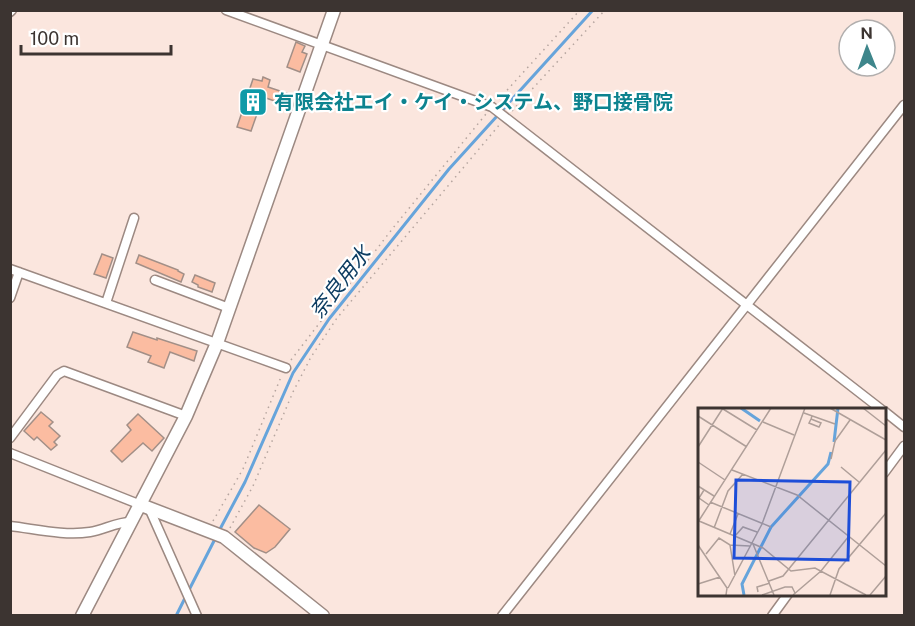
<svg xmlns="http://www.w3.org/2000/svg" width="915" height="626" viewBox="0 0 915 626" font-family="'Public Sans','Noto Sans JP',sans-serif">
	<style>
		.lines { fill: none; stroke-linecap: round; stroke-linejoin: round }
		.stream { stroke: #66a4db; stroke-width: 3 }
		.building { fill: #fbbca1; stroke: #a28f87; stroke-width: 1.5 }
		.street-casing { stroke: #9c8982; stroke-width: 11 }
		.secondary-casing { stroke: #9c8982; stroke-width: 15 }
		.path { stroke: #b5a59f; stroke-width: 1.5; stroke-dasharray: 1.5 4.5; stroke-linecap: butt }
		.street { stroke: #fff; stroke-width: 8 }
		.secondary { stroke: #fff; stroke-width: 12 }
		.labels { text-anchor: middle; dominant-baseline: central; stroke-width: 4.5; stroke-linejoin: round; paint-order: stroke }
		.culture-label { font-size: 20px; font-weight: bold; fill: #0d838f; stroke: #fff; text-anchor: start }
		.water-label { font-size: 21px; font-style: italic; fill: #0e3d62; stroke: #fff }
		.inset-river { fill: none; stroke: #66a4db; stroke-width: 3 }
		.inset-road { fill: none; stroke: #af9f99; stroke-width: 1.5 }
		.view { fill: #1d4ed8; fill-opacity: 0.15; stroke: #1d4ed8; stroke-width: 3 }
		.inset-edge { fill: none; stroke: #3c3431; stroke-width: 3 }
	</style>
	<rect width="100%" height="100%" fill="#fbe6de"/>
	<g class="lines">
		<path class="stream" d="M 219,531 L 245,482 L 293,373 L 329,319 L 449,169 L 593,10
			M 189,590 L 216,537
			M 176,616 L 186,596"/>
	</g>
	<path class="building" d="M 296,42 L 305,46 L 302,52 L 307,54 L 300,72 L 287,67 Z
		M 263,77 L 270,80 L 268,87 L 292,95 L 289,106 L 263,97 L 251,131 L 237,127 L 253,79 L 262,81 Z
		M 102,254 L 113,258 L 106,278 L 94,274 Z
		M 139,255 L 178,270 L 178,271 L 184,274 L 181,282 L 136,263 Z
		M 195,275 L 215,283 L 212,292 L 198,287 L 198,285 L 192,282 Z
		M 133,332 L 157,340 L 157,338 L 197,351 L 194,361 L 170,352 L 164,368 L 148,362 L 151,356 L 127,347 Z
		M 41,412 L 53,422 L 49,426 L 60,436 L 54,442 L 57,445 L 51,450 L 37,437 L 34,440 L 24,431 Z
		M 138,414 L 164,438 L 152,451 L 143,443 L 122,462 L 111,451 L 131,430 L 127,425 Z
		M 259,505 L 290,529 L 275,547 L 266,553 L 254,548 L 235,532 Z"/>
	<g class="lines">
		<g class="street-casing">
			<path id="street" d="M 226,10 L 492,107 L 882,410
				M 10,12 L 12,10
				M 10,269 L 286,368
				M 155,280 L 229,308
				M 10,298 L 19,272
				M 106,303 L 134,218
				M 884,411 L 904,427
				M 10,438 L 57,375 L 64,371 L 186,416
				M 10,453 L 141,505
				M 884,473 L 904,446
				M 149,508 L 197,616
				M 10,526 C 36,529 64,536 90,532 C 104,530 116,522 131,522
				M 502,616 L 904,105
				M 772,616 L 788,594"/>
		</g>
		<g class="secondary-casing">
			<path id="secondary" d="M 141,505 L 224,537 L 323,616
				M 82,616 L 186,416 L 217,343 L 334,10"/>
		</g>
		<path class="path" d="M 499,99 L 580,10
			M 512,111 L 605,10
			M 291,360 L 393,228 L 486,114
			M 213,521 L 243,469 L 281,377
			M 230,528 L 253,486 L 293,392 L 311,357 L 337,318 L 500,124"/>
		<use href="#street" class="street"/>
		<use href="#secondary" class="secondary"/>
	</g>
	<defs>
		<g id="building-square" transform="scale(1.5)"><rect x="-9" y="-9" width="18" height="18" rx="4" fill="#0f9aa8" stroke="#fff"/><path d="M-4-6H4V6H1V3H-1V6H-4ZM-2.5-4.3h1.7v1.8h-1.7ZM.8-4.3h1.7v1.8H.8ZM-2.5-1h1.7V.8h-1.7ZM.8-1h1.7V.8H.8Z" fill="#fff"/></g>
	</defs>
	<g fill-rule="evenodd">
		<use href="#building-square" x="253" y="102"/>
	</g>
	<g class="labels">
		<g class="culture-label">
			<text x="274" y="102">有限会社エイ・ケイ・システム、野口接骨院</text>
		</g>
		<g class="water-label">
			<text transform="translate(340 282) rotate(-52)">奈良用水</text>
		</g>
	</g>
	<g transform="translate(698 408)">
		<rect width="188" height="188" fill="#fbe6de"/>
		<path class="inset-river" d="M 43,0 L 62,13M 136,34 L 140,0M 46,187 L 44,176 L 73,119 L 130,56 L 133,44"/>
		<path class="inset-road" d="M 132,0 L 188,32M 165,0 L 188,18M 25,1 L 59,22M 106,5 L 137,16M 0,8 L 49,39M 113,11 L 123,15 L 121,19 L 111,15 L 113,11 L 114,8M 65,14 L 96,27M 0,39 L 25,0M 133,51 L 137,33 L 152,12M 0,54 L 27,72M 143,59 L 161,74M 34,62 L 99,87 L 188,158M 0,78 L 16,88M 6,82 L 1,90 L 11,97M 12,94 L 73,119M 1,113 L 65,140 L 93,163 L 117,160 L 168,187M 0,114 L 73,0M 16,120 L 30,83 L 45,66M 32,126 L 40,106M 37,128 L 45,119 L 59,124M 55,136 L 76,187M 0,137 L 29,180 L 28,187M 32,137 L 37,168M 8,146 L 21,130 L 32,137 L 52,138M 71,173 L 85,168 L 188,42M 0,176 L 22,169M 30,180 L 64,116 L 107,0M 60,184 L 59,179 L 72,175M 64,187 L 87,179 L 94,179 L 97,185M 95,187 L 123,163 L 151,128M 132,187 L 141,161 L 188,105M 172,187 L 188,168"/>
		<path class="view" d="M 38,72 L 152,74 L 150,152 L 36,150 Z"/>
		<rect width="188" height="188" class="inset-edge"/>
	</g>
	<rect width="915" height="626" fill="none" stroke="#3c3431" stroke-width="24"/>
	<g transform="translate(867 48) rotate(359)"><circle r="28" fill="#ffffff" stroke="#b1aead" stroke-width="1.5"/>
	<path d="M0-4.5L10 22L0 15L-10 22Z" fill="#3e868b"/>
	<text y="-9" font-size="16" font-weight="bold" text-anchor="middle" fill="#3c3431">N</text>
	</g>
	<path d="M21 45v9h150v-9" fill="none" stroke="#3c3431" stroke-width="3"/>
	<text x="30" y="45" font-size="18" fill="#3c3431" stroke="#ffffff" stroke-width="4.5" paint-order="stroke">100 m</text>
</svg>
